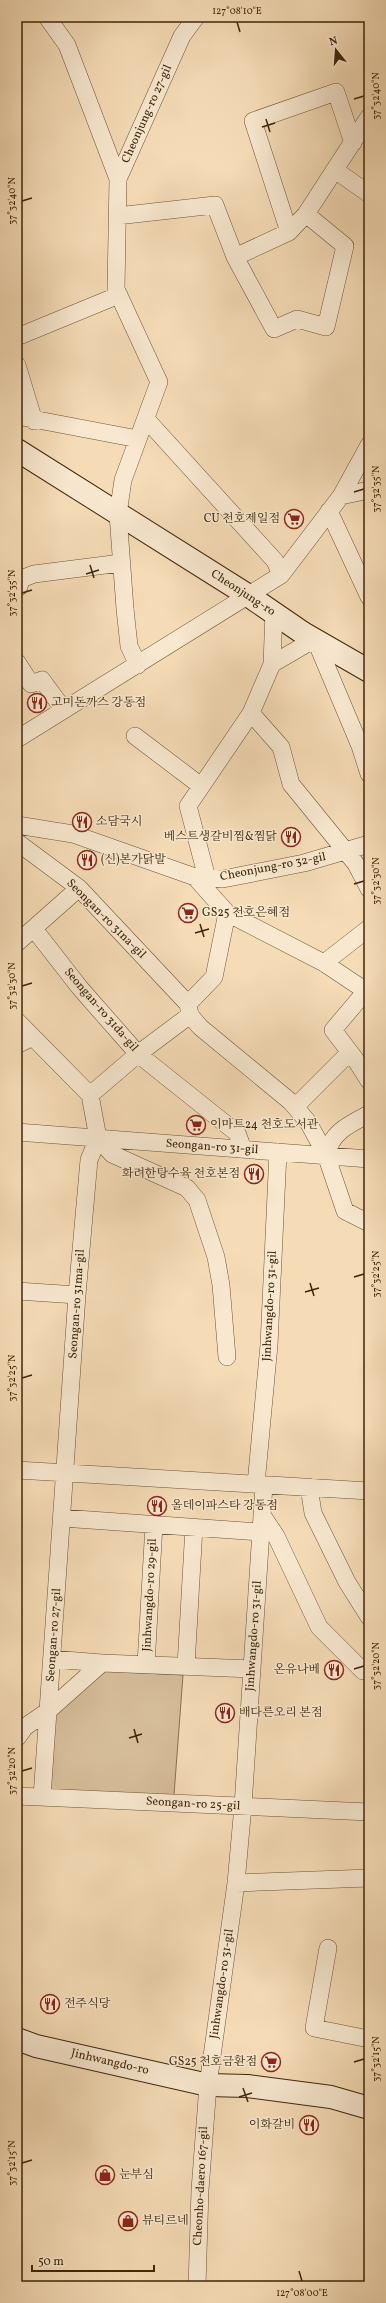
<svg xmlns="http://www.w3.org/2000/svg" width="386" height="2303" viewBox="0 0 386 2303" font-family="Vollkorn,'Noto Serif KR',serif">
	<style>
		.green { fill: #d6bd99; stroke: #8a7250 }
		.lines { fill: none; stroke-linecap: round; stroke-linejoin: round }
		.street-casing { stroke: #6c5434; stroke-width: 18 }
		.secondary-casing { stroke: #3f2608; stroke-width: 24 }
		.street { stroke: #f8e8d0; stroke-width: 17 }
		.secondary { stroke: #f8e8d0; stroke-width: 22 }
		.ticks { fill: none; stroke: #3f2608; stroke-width: 1.5 }
		.labels { text-anchor: middle; dominant-baseline: central; stroke-width: 3; stroke-linejoin: round; paint-order: stroke }
		.street-label { font-size: 12px; fill: #3f2608; stroke: #f8e8d0 }
		.poi-label { font-size: 12px; fill: #3f2608; stroke: #f8e8d0; text-anchor: start }
		.neatline { fill: none; stroke: #3f2608; stroke-width: 1.5 }
		.ticks-label { font-size: 10px; text-anchor: middle; fill: #3f2608 }
	</style>
	<rect width="100%" height="100%" fill="#f5dcb7"/>
	<filter id="stains"><feTurbulence type="fractalNoise" baseFrequency=".005" numOctaves="4"/><feColorMatrix values="0 0 0 0 .2 0 0 0 0 .09 0 0 0 0 .02 0 0 0 .5 -.17"/></filter>
	<radialGradient id="worn" r=".72"><stop offset=".6" stop-color="#630" stop-opacity="0"/><stop offset="1" stop-color="#630" stop-opacity=".3"/></radialGradient>
	<path class="green" d="M 105,1671 L 183,1675 L 174,1795 L 47,1791 L 53,1712 Z"/>
	<g class="lines">
		<g class="street-casing">
			<path id="street" d="M 47,17 L 67,45 L 118,179
				M 335,170 L 369,194
				M 117,216 L 215,205 L 235,257 L 274,329 L 297,319 L 326,327 L 345,246 L 306,214
				M 289,232 L 253,121 L 336,92 L 353,143
				M 235,257 L 289,232 L 306,214 L 369,117
				M 17,337 L 119,295
				M 17,365 L 34,421
				M 17,416 L 138,439
				M 146,419 L 275,561 L 281,575
				M 341,496 L 369,445
				M 329,511 L 369,597
				M 17,588 L 19,587 L 21,579 L 34,574 L 121,563
				M 17,662 L 31,684 L 42,680 L 64,710
				M 272,664 L 315,639 L 360,746 L 369,774
				M 138,665 L 129,646 L 125,609 L 118,514 L 123,480 L 159,382 L 116,289 L 118,179 L 182,36 L 196,17
				M 251,713 L 281,747 L 291,784 L 356,864 L 369,889
				M 135,736 L 201,786
				M 17,739 L 281,575 L 341,496 L 369,490
				M 17,825 L 73,834 L 195,877 L 223,879 L 304,863 L 369,844
				M 17,842 L 79,888 L 188,1004
				M 195,877 L 227,913 L 324,963 L 369,993
				M 207,878 L 188,806 L 251,713 L 272,664 L 274,612
				M 227,913 L 214,977 L 188,1004 L 190,1015 L 200,1027 L 291,1102 L 308,1122 L 326,1155 L 345,1211 L 369,1223
				M 34,929 L 80,988 L 138,1054 L 237,1133 L 243,1149
				M 17,943 L 79,888
				M 324,963 L 369,928
				M 366,991 L 333,1030 L 355,1059 L 369,1081
				M 17,1021 L 90,1095 L 98,1138
				M 17,1045 L 33,1037
				M 90,1095 L 138,1054 L 190,1015
				M 295,1107 L 350,1052
				M 17,1132 L 369,1159
				M 98,1138 L 112,1154 L 187,1188 L 197,1200 L 216,1257 L 221,1285 L 227,1357
				M 326,1155 C 332,1132 348,1125 369,1114
				M 17,1291 L 77,1295
				M 17,1470 L 369,1491
				M 256,1484 L 269,1345 L 278,1152
				M 309,1487 L 313,1513 L 347,1582 L 369,1617
				M 262,1515 L 276,1536 L 319,1627 L 363,1671 L 369,1670
				M 62,1518 L 261,1532
				M 52,1659 L 102,1663 L 252,1669
				M 146,1665 L 154,1524
				M 186,1666 L 194,1527
				M 17,1738 L 25,1727 L 48,1711 L 102,1663
				M 17,1796 L 369,1812
				M 42,1797 L 77,1295 L 89,1160 L 98,1138
				M 236,1883 L 369,1878
				M 328,1948 L 314,2028 L 369,2039
				M 197,2286 L 200,2190 L 208,2085 L 236,1883 L 243,1806 L 264,1485"/>
		</g>
		<g class="secondary-casing">
			<path id="secondary" d="M 17,450 L 249,596 L 303,633 L 369,671
				M 17,2039 L 36,2046 L 208,2085 L 247,2086 L 331,2097 L 369,2108"/>
		</g>
		<use href="#street" class="street"/>
		<use href="#secondary" class="secondary"/>
	</g>
	<path class="ticks" d="M 237,22 L 240,32M 354,99 L 364,96M 266,119 L 270,132M 262,127 L 275,123M 22,201 L 32,198M 354,492 L 364,489M 90,565 L 94,578M 86,574 L 99,570M 22,593 L 32,590M 354,884 L 364,881M 200,924 L 204,937M 195,933 L 209,929M 22,986 L 32,983M 354,1277 L 364,1274M 310,1283 L 314,1296M 305,1292 L 319,1288M 22,1378 L 32,1375M 354,1669 L 364,1666M 134,1729 L 138,1743M 129,1738 L 142,1734M 22,1771 L 32,1768M 354,2062 L 364,2059M 243,2088 L 248,2102M 239,2097 L 252,2093M 22,2163 L 32,2160M 299,2271 L 302,2281"/>
	<defs>
		<g id="supermarket-ring" transform="scale(1)"><circle r="9.5" fill="#f8e8d0" stroke="#8f2418" stroke-width="1.5"/><path d="M-6-5.5h2.5l.6 2H6L4.5 2H-2.5L-4.4-4H-6ZM-1.5 3.2a1.3 1.3 0 1 0 .1 0ZM3 3.2a1.3 1.3 0 1 0 .1 0Z" fill="#8f2418"/></g>
		<g id="restaurant-ring" transform="scale(1)"><circle r="9.5" fill="#f8e8d0" stroke="#8f2418" stroke-width="1.5"/><path d="M-5-6h1v4h1v-4h1v4h1v-4h1v5L-1.5 .5V6h-2V.5L-5-1ZM5-6V6H3V1.5H1.5Q1.5-4 5-6Z" fill="#8f2418"/></g>
		<g id="shop-ring" transform="scale(1)"><circle r="9.5" fill="#f8e8d0" stroke="#8f2418" stroke-width="1.5"/><path d="M-5-2.5h2.3a2.7 3.5 0 0 1 5.4 0H5L5.5 6h-11ZM-1.5-2.5h3a1.5 2.3 0 0 0-3 0Z" fill="#8f2418"/></g>
	</defs>
	<g fill-rule="evenodd">
		<use href="#supermarket-ring" x="294" y="519"/>
		<use href="#restaurant-ring" x="37" y="703"/>
		<use href="#restaurant-ring" x="82" y="822"/>
		<use href="#restaurant-ring" x="291" y="837"/>
		<use href="#restaurant-ring" x="87" y="860"/>
		<use href="#supermarket-ring" x="188" y="913"/>
		<use href="#supermarket-ring" x="196" y="1125"/>
		<use href="#restaurant-ring" x="254" y="1174"/>
		<use href="#restaurant-ring" x="157" y="1506"/>
		<use href="#restaurant-ring" x="334" y="1670"/>
		<use href="#restaurant-ring" x="225" y="1713"/>
		<use href="#restaurant-ring" x="50" y="2004"/>
		<use href="#supermarket-ring" x="271" y="2062"/>
		<use href="#restaurant-ring" x="309" y="2125"/>
		<use href="#shop-ring" x="105" y="2175"/>
		<use href="#shop-ring" x="128" y="2221"/>
	</g>
	<g class="labels">
		<g class="street-label">
			<text transform="translate(147 114) rotate(-66)">Cheonjung-ro 27-gil</text>
			<text transform="translate(243 593) rotate(33)">Cheonjung-ro</text>
			<text transform="translate(273 867) rotate(-11)">Cheonjung-ro 32-gil</text>
			<text transform="translate(106 919) rotate(45)">Seongan-ro 31na-gil</text>
			<text transform="translate(101 1010) rotate(49)">Seongan-ro 31da-gil</text>
			<text transform="translate(212 1147) rotate(4)">Seongan-ro 31-gil</text>
			<text transform="translate(77 1304) rotate(-86)">Seongan-ro 31ma-gil</text>
			<text transform="translate(270 1306) rotate(-87)">Jinhwangdo-ro 31-gil</text>
			<text transform="translate(150 1595) rotate(-87)">Jinhwangdo-ro 29-gil</text>
			<text transform="translate(54 1635) rotate(-86)">Seongan-ro 27-gil</text>
			<text transform="translate(254 1636) rotate(-86)">Jinhwangdo-ro 31-gil</text>
			<text transform="translate(193 1804) rotate(3)">Seongan-ro 25-gil</text>
			<text transform="translate(222 1984) rotate(-82)">Jinhwangdo-ro 31-gil</text>
			<text transform="translate(110 2062) rotate(13)">Jinhwangdo-ro</text>
			<text transform="translate(201 2186) rotate(-87)">Cheonho-daero 167-gil</text>
		</g>
		<g class="poi-label">
			<text x="280" y="519" text-anchor="end">CU 천호제일점</text>
			<text x="51" y="703">고미돈까스 강동점</text>
			<text x="96" y="822">소담국시</text>
			<text x="277" y="837" text-anchor="end">베스트생갈비찜&amp;찜닭</text>
			<text x="101" y="860">(신)본가닭발</text>
			<text x="202" y="913">GS25 천호은혜점</text>
			<text x="210" y="1125">이마트24 천호도서관</text>
			<text x="240" y="1174" text-anchor="end">화려한탕수육 천호본점</text>
			<text x="171" y="1506">올데이파스타 강동점</text>
			<text x="320" y="1670" text-anchor="end">온유나베</text>
			<text x="239" y="1713">배다른오리 본점</text>
			<text x="64" y="2004">전주식당</text>
			<text x="257" y="2062" text-anchor="end">GS25 천호금환점</text>
			<text x="295" y="2125" text-anchor="end">이화갈비</text>
			<text x="119" y="2175">눈부심</text>
			<text x="142" y="2221">뷰티르네</text>
		</g>
	</g>
	<rect width="386" height="2303" fill="none" stroke="#f5dcb7" stroke-width="44"/>
	<g transform="translate(336 50) rotate(343)" stroke="#f8e8d0" stroke-width="3" paint-order="stroke">
	<path d="M0-3L7 15L0 10L-7 15Z" fill="#3f2608"/>
	<text y="-6" font-size="11" font-weight="bold" text-anchor="middle" fill="#3f2608">N</text>
	</g>
	<path d="M32 2265v6h122v-6" fill="none" stroke="#3f2608" stroke-width="2"/>
	<text x="38" y="2265" font-size="12" fill="#3f2608" stroke="#f8e8d0" stroke-width="3" paint-order="stroke">50 m</text>
	<rect x="22" y="22" width="342" height="2259" class="neatline"/>
	<g class="ticks-label">
		<text x="237" y="14">127°08'10"E</text>
		<text transform="translate(375 96) rotate(-90)" y="4">37°32'40"N</text>
		<text transform="translate(11 201) rotate(-90)" y="4">37°32'40"N</text>
		<text transform="translate(375 489) rotate(-90)" y="4">37°32'35"N</text>
		<text transform="translate(11 593) rotate(-90)" y="4">37°32'35"N</text>
		<text transform="translate(375 881) rotate(-90)" y="4">37°32'30"N</text>
		<text transform="translate(11 986) rotate(-90)" y="4">37°32'30"N</text>
		<text transform="translate(375 1274) rotate(-90)" y="4">37°32'25"N</text>
		<text transform="translate(11 1378) rotate(-90)" y="4">37°32'25"N</text>
		<text transform="translate(375 1666) rotate(-90)" y="4">37°32'20"N</text>
		<text transform="translate(11 1771) rotate(-90)" y="4">37°32'20"N</text>
		<text transform="translate(375 2059) rotate(-90)" y="4">37°32'15"N</text>
		<text transform="translate(11 2163) rotate(-90)" y="4">37°32'15"N</text>
		<text x="302" y="2296">127°08'00"E</text>
	</g>
	<rect width="100%" height="100%" filter="url(#stains)"/>
	<rect width="100%" height="100%" fill="url(#worn)"/>
</svg>
